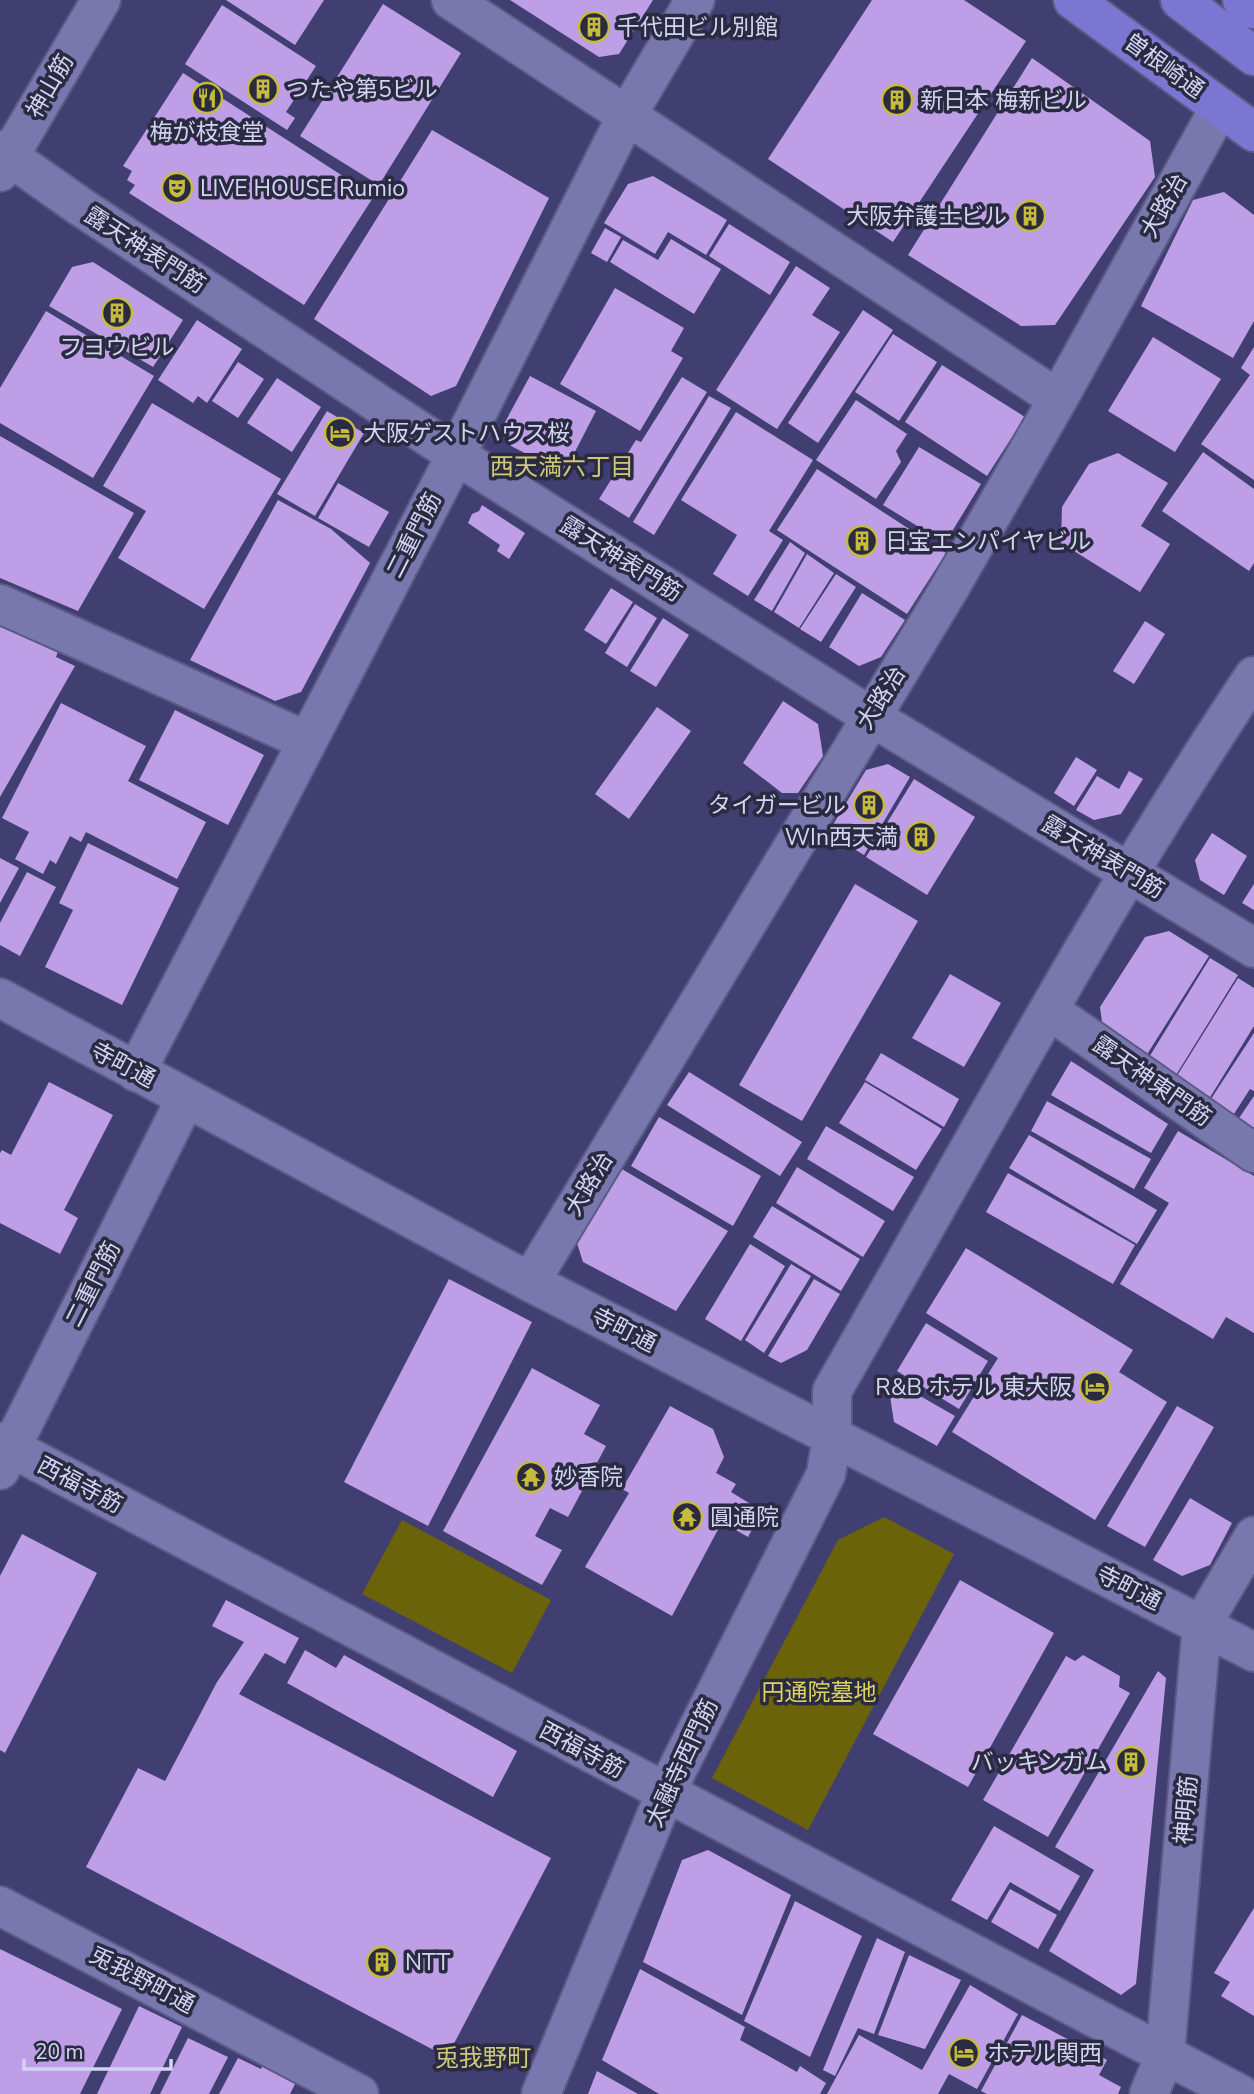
<svg xmlns="http://www.w3.org/2000/svg" width="1254" height="2094" viewBox="0 0 1254 2094" font-family="'Nunito Sans','Noto Sans JP',sans-serif">
	<style>
		.green { fill: #6b630a }
		.building { fill: #be9fe7 }
		.lines { fill: none; stroke-linecap: round; stroke-linejoin: round }
		.minor-casing { stroke: #5c5a84; stroke-width: 42 }
		.highway-casing { stroke: #5c5a84; stroke-width: 42 }
		.minor { stroke: #7877ae; stroke-width: 38 }
		.highway { stroke: #7b76d2; stroke-width: 38 }
		.labels { text-anchor: middle; dominant-baseline: central; stroke-width: 7; stroke-linejoin: round; paint-order: stroke }
		.poi-label { font-size: 23px; fill: #d3d4f3; stroke: #2a2a41; text-anchor: start }
		.street-label { font-size: 23px; fill: #d3d4f3; stroke: #2a2a41 }
		.park-label { font-size: 23px; fill: #ddd361; stroke: #2a2a41 }
		.neighbourhood-label { font-size: 24px; fill: #cfc87a; stroke: #2a2a41 }
	</style>
	<rect width="100%" height="100%" fill="#413f71"/>
	<path class="green" d="M 884,1517 L 954,1554 L 808,1830 L 712,1778 L 838,1540 Z
		M 402,1520 L 551,1600 L 512,1673 L 362,1594 Z"/>
	<path class="building" d="M 226,0 L 324,0 L 295,45 Z
		M 510,0 L 653,0 L 619,54 L 599,57 Z
		M 872,0 L 964,0 L 1026,41 L 893,242 L 768,159 Z
		M 383,4 L 461,53 L 379,185 L 300,136 Z
		M 222,5 L 316,66 L 286,112 L 295,118 L 287,130 L 185,64 Z
		M 1032,58 L 1150,141 L 1155,177 L 1055,325 L 1021,326 L 908,255 Z
		M 183,73 L 374,196 L 304,305 L 129,193 L 135,185 L 127,180 L 132,171 L 123,166 Z
		M 432,130 L 549,198 L 456,386 L 431,396 L 314,319 Z
		M 653,176 L 727,220 L 706,255 L 668,232 L 655,254 L 604,223 L 628,184 Z
		M 1224,192 L 1254,215 L 1254,321 L 1233,358 L 1141,306 L 1193,200 Z
		M 729,224 L 790,262 L 770,295 L 709,256 Z
		M 605,228 L 621,237 L 607,262 L 591,253 Z
		M 671,239 L 721,269 L 694,314 L 610,262 L 623,240 L 658,260 Z
		M 93,262 L 183,320 L 153,367 L 49,306 L 72,267 Z
		M 796,266 L 830,288 L 812,315 L 840,332 L 777,429 L 716,390 Z
		M 615,288 L 684,328 L 671,351 L 683,358 L 640,431 L 560,384 Z
		M 863,310 L 893,330 L 818,443 L 788,423 Z
		M 46,311 L 154,376 L 93,478 L 0,423 L 0,388 Z
		M 197,320 L 242,349 L 207,403 L 198,396 L 193,403 L 158,380 Z
		M 893,334 L 937,362 L 899,421 L 855,392 Z
		M 1153,337 L 1221,379 L 1175,452 L 1108,411 Z
		M 1254,347 L 1254,480 L 1201,444 L 1250,375 L 1241,368 Z
		M 238,362 L 264,379 L 238,418 L 212,401 Z
		M 942,365 L 1025,417 L 987,476 L 905,422 Z
		M 530,376 L 596,411 L 564,473 L 511,446 L 504,424 Z
		M 682,377 L 707,392 L 629,518 L 599,499 L 636,440 L 641,442 Z
		M 277,378 L 321,407 L 292,452 L 247,423 Z
		M 709,396 L 731,408 L 654,535 L 633,522 Z
		M 856,400 L 907,434 L 896,451 L 901,462 L 876,499 L 816,460 Z
		M 152,403 L 281,479 L 204,609 L 118,558 L 146,511 L 103,486 Z
		M 327,411 L 364,433 L 315,516 L 277,494 Z
		M 736,412 L 813,460 L 769,531 L 783,540 L 748,596 L 713,574 L 737,535 L 681,500 Z
		M 0,436 L 134,513 L 78,611 L 0,578 Z
		M 919,447 L 981,484 L 945,543 L 883,505 Z
		M 1203,452 L 1254,489 L 1254,563 L 1249,571 L 1162,511 Z
		M 1118,453 L 1168,483 L 1141,526 L 1170,544 L 1140,592 L 1061,543 L 1062,507 L 1089,464 Z
		M 817,469 L 946,553 L 907,614 L 777,530 Z
		M 338,483 L 389,512 L 369,547 L 318,518 Z
		M 278,500 L 331,529 L 370,563 L 301,692 L 275,701 L 190,660 Z
		M 482,505 L 525,533 L 509,559 L 497,551 L 500,545 L 468,523 L 472,514 L 479,511 Z
		M 790,542 L 805,553 L 772,611 L 754,600 Z
		M 807,554 L 834,573 L 799,628 L 774,612 Z
		M 836,574 L 856,587 L 821,642 L 800,629 Z
		M 611,588 L 633,602 L 606,644 L 584,630 Z
		M 862,593 L 905,620 L 881,657 L 859,666 L 829,647 Z
		M 635,604 L 657,618 L 627,667 L 605,653 Z
		M 663,618 L 689,635 L 656,687 L 630,671 Z
		M 1145,621 L 1165,634 L 1134,684 L 1113,671 Z
		M 0,623 L 59,649 L 56,657 L 75,666 L 0,797 Z
		M 783,701 L 818,724 L 823,756 L 798,793 L 782,793 L 743,763 Z
		M 61,703 L 146,746 L 128,781 L 206,822 L 177,879 L 86,832 L 81,842 L 70,836 L 56,864 L 50,860 L 43,874 L 15,859 L 29,832 L 2,818 Z
		M 657,707 L 691,731 L 629,819 L 595,794 Z
		M 175,710 L 264,755 L 228,825 L 139,780 Z
		M 1076,757 L 1097,770 L 1074,806 L 1054,793 Z
		M 888,764 L 910,777 L 864,855 L 828,833 L 866,770 Z
		M 1129,771 L 1143,779 L 1121,814 L 1094,820 L 1076,810 L 1097,776 L 1119,789 Z
		M 914,779 L 975,817 L 927,895 L 866,857 Z
		M 1212,833 L 1247,856 L 1224,895 L 1200,880 L 1195,860 Z
		M 88,843 L 179,888 L 122,1005 L 45,967 L 73,910 L 59,903 Z
		M 0,858 L 19,868 L 0,903 Z
		M 27,872 L 56,887 L 20,956 L 0,945 L 0,923 Z
		M 855,884 L 918,921 L 802,1121 L 739,1085 Z
		M 1254,884 L 1254,910 L 1242,903 Z
		M 1169,931 L 1209,956 L 1146,1056 L 1103,1030 L 1100,1007 L 1145,937 Z
		M 1210,958 L 1238,975 L 1176,1075 L 1148,1059 Z
		M 950,974 L 1001,1003 L 964,1067 L 912,1038 Z
		M 1238,978 L 1254,988 L 1254,1026 L 1209,1099 L 1175,1079 Z
		M 1254,1033 L 1254,1091 L 1250,1089 L 1232,1117 L 1209,1102 Z
		M 881,1053 L 959,1099 L 944,1127 L 865,1080 Z
		M 1071,1061 L 1168,1124 L 1151,1153 L 1051,1095 Z
		M 689,1072 L 802,1142 L 780,1176 L 667,1105 Z
		M 49,1082 L 113,1115 L 64,1210 L 78,1218 L 60,1254 L 0,1223 L 0,1153 L 2,1150 L 11,1155 Z
		M 865,1082 L 942,1129 L 916,1170 L 839,1123 Z
		M 1254,1096 L 1254,1142 L 1233,1127 Z
		M 1047,1101 L 1151,1159 L 1134,1189 L 1031,1131 Z
		M 659,1117 L 761,1176 L 733,1226 L 631,1166 Z
		M 826,1126 L 914,1177 L 893,1211 L 807,1159 Z
		M 1178,1131 L 1254,1176 L 1254,1333 L 1226,1317 L 1213,1339 L 1120,1284 L 1169,1203 L 1144,1188 Z
		M 1029,1135 L 1157,1210 L 1137,1244 L 1009,1168 Z
		M 797,1167 L 885,1221 L 863,1257 L 776,1203 Z
		M 620,1168 L 728,1231 L 676,1311 L 583,1262 L 576,1240 Z
		M 1008,1173 L 1135,1245 L 1113,1284 L 986,1212 Z
		M 772,1206 L 860,1259 L 841,1291 L 753,1237 Z
		M 750,1244 L 785,1266 L 741,1341 L 705,1319 Z
		M 966,1248 L 1133,1350 L 1119,1372 L 1167,1402 L 1095,1520 L 952,1432 L 998,1358 L 926,1313 Z
		M 791,1264 L 811,1276 L 764,1353 L 745,1340 Z
		M 449,1279 L 532,1322 L 428,1526 L 344,1482 Z
		M 814,1279 L 840,1294 L 807,1350 L 781,1363 L 768,1356 Z
		M 926,1323 L 988,1361 L 959,1409 L 897,1371 Z
		M 532,1368 L 600,1405 L 584,1434 L 606,1446 L 568,1517 L 550,1508 L 535,1536 L 562,1550 L 542,1585 L 443,1531 Z
		M 887,1377 L 955,1416 L 937,1446 L 894,1422 Z
		M 670,1406 L 713,1429 L 724,1457 L 716,1473 L 736,1484 L 731,1492 L 762,1511 L 748,1537 L 722,1522 L 672,1616 L 585,1567 L 629,1493 L 622,1489 Z
		M 1177,1406 L 1214,1427 L 1145,1547 L 1107,1526 Z
		M 1190,1498 L 1232,1523 L 1210,1565 L 1182,1576 L 1153,1560 Z
		M 22,1534 L 97,1573 L 5,1753 L 0,1750 L 0,1576 Z
		M 960,1580 L 1054,1633 L 968,1787 L 873,1734 Z
		M 226,1600 L 299,1638 L 285,1664 L 265,1653 L 239,1694 L 551,1858 L 447,2057 L 86,1867 L 138,1768 L 165,1781 L 217,1682 L 244,1642 L 212,1626 Z
		M 305,1650 L 336,1668 L 344,1655 L 517,1751 L 493,1797 L 287,1683 Z
		M 1083,1655 L 1120,1676 L 1119,1687 L 1130,1693 L 1048,1837 L 983,1800 L 1066,1656 L 1075,1661 Z
		M 1158,1671 L 1166,1678 L 1136,1984 L 1121,1995 L 1049,1951 L 1094,1870 L 1055,1847 Z
		M 994,1826 L 1080,1876 L 1060,1911 L 1010,1882 L 987,1920 L 951,1900 Z
		M 708,1850 L 791,1895 L 742,2015 L 643,1962 L 682,1860 Z
		M 1010,1889 L 1057,1915 L 1038,1949 L 991,1922 Z
		M 795,1901 L 862,1936 L 810,2057 L 744,2021 Z
		M 1254,1908 L 1254,2016 L 1221,1996 L 1230,1982 L 1214,1973 Z
		M 877,1938 L 905,1952 L 874,2034 L 858,2028 L 835,2076 L 823,2070 Z
		M 0,1949 L 122,2009 L 80,2094 L 0,2094 Z
		M 909,1955 L 961,1980 L 925,2049 L 878,2035 Z
		M 640,1969 L 745,2027 L 740,2040 L 797,2072 L 800,2066 L 826,2083 L 820,2094 L 659,2094 L 602,2060 Z
		M 970,1985 L 1018,2014 L 977,2089 L 949,2074 L 938,2094 L 827,2094 L 859,2035 L 922,2070 Z
		M 139,2006 L 182,2027 L 150,2094 L 97,2094 Z
		M 1022,2015 L 1107,2060 L 1099,2075 L 1121,2087 L 1118,2094 L 987,2094 L 981,2091 Z
		M 188,2038 L 228,2057 L 209,2094 L 160,2094 Z
		M 238,2058 L 261,2069 L 263,2064 L 297,2080 L 290,2094 L 219,2094 Z
		M 597,2071 L 638,2094 L 588,2094 Z"/>
	<g class="lines">
		<g class="minor-casing">
			<path id="minor" d="M 451,0 L 1058,399
				M 0,150 L 81,207 L 456,455 L 870,716 L 1254,948
				M 0,172 L 101,0
				M 0,604 L 307,741
				M 0,998 L 530,1282 L 1254,1652
				M 1049,1010 L 1254,1153
				M 136,1072 L 456,455 L 627,115 L 695,0
				M 530,1282 L 949,589 L 1058,399 L 1220,107
				M 0,1442 L 1240,2094
				M 0,1470 L 186,1098
				M 0,1906 L 359,2094
				M 541,2094 L 665,1794 L 826,1474 L 832,1437 L 832,1391 C 970,1151 1100,906 1254,676
				M 1149,2094 L 1165,2055 L 1202,1624 L 1254,1536"/>
		</g>
		<g class="highway-casing">
			<path id="highway" d="M 1073,0 L 1254,132
				M 1180,0 L 1254,56
				M 1242,0 L 1254,9"/>
		</g>
		<use href="#minor" class="minor"/>
		<use href="#highway" class="highway"/>
	</g>
	<defs>
		<g id="building-ring" transform="scale(1.575)"><circle r="9.5" fill="#2a2a41" stroke="#c7bb3b" stroke-width="1.5"/><path d="M-4-6H4V6H1V3H-1V6H-4ZM-2.5-4.3h1.7v1.8h-1.7ZM.8-4.3h1.7v1.8H.8ZM-2.5-1h1.7V.8h-1.7ZM.8-1h1.7V.8H.8Z" fill="#c7bb3b"/></g>
		<g id="restaurant-ring" transform="scale(1.575)"><circle r="9.5" fill="#2a2a41" stroke="#c7bb3b" stroke-width="1.5"/><path d="M-5-6h1v4h1v-4h1v4h1v-4h1v5L-1.5 .5V6h-2V.5L-5-1ZM5-6V6H3V1.5H1.5Q1.5-4 5-6Z" fill="#c7bb3b"/></g>
		<g id="theatre-ring" transform="scale(1.575)"><circle r="9.5" fill="#2a2a41" stroke="#c7bb3b" stroke-width="1.5"/><path d="M-5-5.5Q0-4 5-5.5V0Q5 5 0 6Q-5 5-5 0ZM-3.3-2.5H-1v1.5H-3.3ZM1-2.5H3.3v1.5H1ZM-2.8 1Q0 5.5 2.8 1Z" fill="#c7bb3b"/></g>
		<g id="hotel-ring" transform="scale(1.575)"><circle r="9.5" fill="#2a2a41" stroke="#c7bb3b" stroke-width="1.5"/><path d="M-6-4.5h1.5V1H6V5H4.5V3h-9V5H-6ZM-4 0a1.8 1.8 0 1 1 3.6 0ZM.5 0V-2.5h3Q6-2.5 6 0Z" fill="#c7bb3b"/></g>
		<g id="temple-ring" transform="scale(1.575)"><circle r="9.5" fill="#2a2a41" stroke="#c7bb3b" stroke-width="1.5"/><path d="M0-6L5-2H3V0L6.5 2.5H4V6H1.5V3h-3V6H-4V2.5H-6.5L-3 0V-2H-5Z" fill="#c7bb3b"/></g>
	</defs>
	<g fill-rule="evenodd">
		<use href="#building-ring" x="594" y="27"/>
		<use href="#building-ring" x="263" y="89"/>
		<use href="#restaurant-ring" x="207" y="98"/>
		<use href="#building-ring" x="897" y="100"/>
		<use href="#theatre-ring" x="177" y="188"/>
		<use href="#building-ring" x="1030" y="216"/>
		<use href="#building-ring" x="117" y="313"/>
		<use href="#hotel-ring" x="340" y="433"/>
		<use href="#building-ring" x="862" y="541"/>
		<use href="#building-ring" x="869" y="805"/>
		<use href="#building-ring" x="921" y="837"/>
		<use href="#hotel-ring" x="1095" y="1387"/>
		<use href="#temple-ring" x="531" y="1477"/>
		<use href="#temple-ring" x="687" y="1517"/>
		<use href="#building-ring" x="1131" y="1762"/>
		<use href="#building-ring" x="382" y="1962"/>
		<use href="#hotel-ring" x="964" y="2053"/>
	</g>
	<g class="labels">
		<g class="poi-label">
			<text x="617" y="27">千代田ビル別館</text>
			<text x="286" y="89">つたや第5ビル</text>
			<text x="920" y="100">新日本 梅新ビル</text>
			<text x="207" y="132" text-anchor="middle">梅が枝食堂</text>
			<text x="200" y="188">LIVE HOUSE Rumio</text>
			<text x="1007" y="216" text-anchor="end">大阪弁護士ビル</text>
			<text x="117" y="347" text-anchor="middle">フヨウビル</text>
			<text x="363" y="433">大阪ゲストハウス桜</text>
			<text x="885" y="541">日宝エンパイヤビル</text>
			<text x="846" y="805" text-anchor="end">タイガービル</text>
			<text x="898" y="837" text-anchor="end">WIn西天満</text>
			<text x="1072" y="1387" text-anchor="end">R&amp;B ホテル 東大阪</text>
			<text x="554" y="1477">妙香院</text>
			<text x="710" y="1517">圓通院</text>
			<text x="1108" y="1762" text-anchor="end">バッキンガム</text>
			<text x="405" y="1962">NTT</text>
			<text x="987" y="2053">ホテル関西</text>
		</g>
		<g class="street-label">
			<text transform="translate(1164 66) rotate(36)">曽根崎通</text>
			<text transform="translate(50 86) rotate(-60)">神山筋</text>
			<text transform="translate(1164 206) rotate(-61)">大路治</text>
			<text transform="translate(145 250) rotate(33)">露天神表門筋</text>
			<text transform="translate(414 535) rotate(-63)">二重門筋</text>
			<text transform="translate(621 559) rotate(32)">露天神表門筋</text>
			<text transform="translate(881 698) rotate(-58)">大路治</text>
			<text transform="translate(1103 857) rotate(31)">露天神表門筋</text>
			<text transform="translate(123 1065) rotate(28)">寺町通</text>
			<text transform="translate(1152 1081) rotate(35)">露天神東門筋</text>
			<text transform="translate(589 1184) rotate(-59)">大路治</text>
			<text transform="translate(93 1284) rotate(-63)">二重門筋</text>
			<text transform="translate(624 1330) rotate(27)">寺町通</text>
			<text transform="translate(80 1485) rotate(28)">西福寺筋</text>
			<text transform="translate(1129 1588) rotate(27)">寺町通</text>
			<text transform="translate(582 1750) rotate(28)">西福寺筋</text>
			<text transform="translate(682 1763) rotate(-65)">太融寺西門筋</text>
			<text transform="translate(1186 1810) rotate(-85)">神明筋</text>
			<text transform="translate(142 1980) rotate(28)">兎我野町通</text>
		</g>
		<g class="park-label">
			<text x="819" y="1692">円通院墓地</text>
		</g>
		<g class="neighbourhood-label">
			<text x="562" y="467">西天満六丁目</text>
			<text x="483" y="2058">兎我野町</text>
		</g>
	</g>
	<path d="M24 2059v10h147v-10" fill="none" stroke="#d3d4f3" stroke-width="3.5"/>
	<text x="35" y="2059" font-size="21" fill="#d3d4f3" stroke="#2a2a41" stroke-width="5" paint-order="stroke">20 m</text>
</svg>
